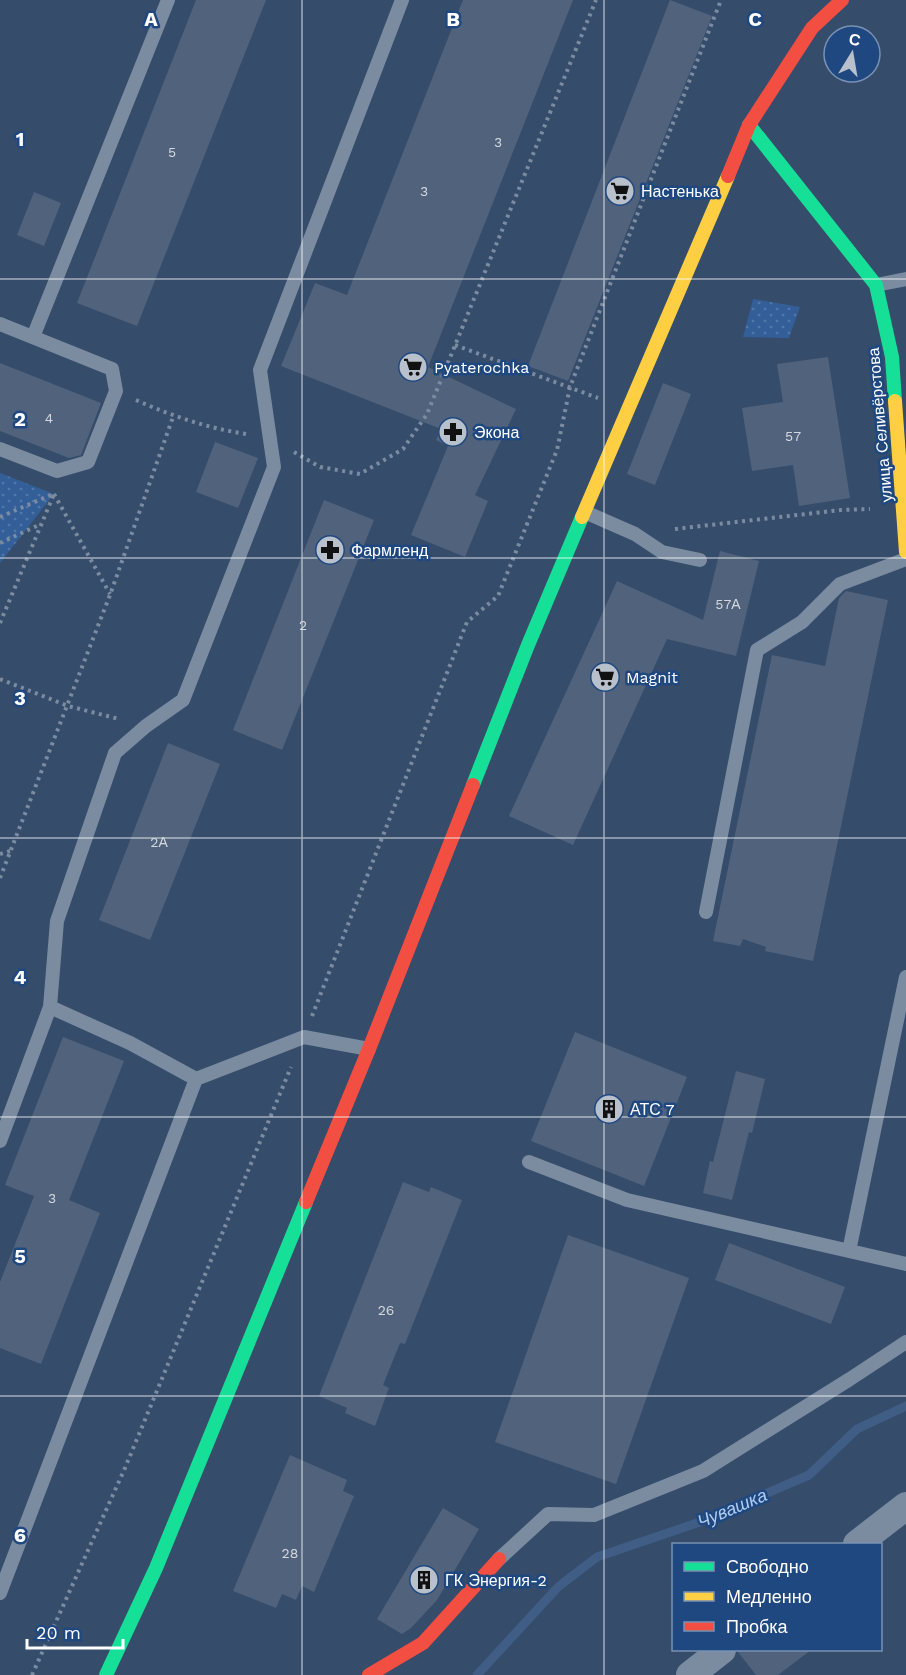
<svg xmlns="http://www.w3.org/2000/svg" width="906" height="1675" viewBox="0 0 906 1675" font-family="'Work Sans',sans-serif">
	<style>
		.green { fill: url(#green-dots) }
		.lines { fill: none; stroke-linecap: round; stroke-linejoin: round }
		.stream { stroke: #3f5d85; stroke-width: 9 }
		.building { fill: #51637c }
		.path { stroke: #7b8ca1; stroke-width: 4; stroke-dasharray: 3 4.5; stroke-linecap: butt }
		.lane { stroke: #7b8ca1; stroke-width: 14 }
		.street { stroke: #7b8ca1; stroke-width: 28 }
		.fast { stroke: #16e098; stroke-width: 14 }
		.slow { stroke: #ffcf43; stroke-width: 14 }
		.jam { stroke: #f24e42; stroke-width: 14 }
		.grid { fill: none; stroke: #fff; stroke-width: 1.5; stroke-opacity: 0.55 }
		.labels { text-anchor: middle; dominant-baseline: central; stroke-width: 5; stroke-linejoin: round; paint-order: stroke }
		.number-label { font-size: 14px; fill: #d4d8de }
		.poi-label { font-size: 16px; fill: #fff; stroke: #1f4881; text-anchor: start }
		.street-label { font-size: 16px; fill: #fff; stroke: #1f4881 }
		.water-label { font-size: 18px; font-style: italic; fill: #b0ccf0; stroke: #1f4881 }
		.grid-label { font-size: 20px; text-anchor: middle; font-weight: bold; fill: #fff; stroke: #1f4881; stroke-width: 5; stroke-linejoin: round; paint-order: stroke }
	</style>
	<defs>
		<pattern id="green-dots" width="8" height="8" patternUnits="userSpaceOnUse" patternTransform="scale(1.5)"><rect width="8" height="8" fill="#335e98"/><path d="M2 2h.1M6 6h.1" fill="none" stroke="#5276a7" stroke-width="1.8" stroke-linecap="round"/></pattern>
	</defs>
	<rect width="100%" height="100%" fill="#354c6b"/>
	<path class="green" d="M 753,299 L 800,307 L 789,338 L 743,337 Z
		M 0,473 L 54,494 L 0,563 Z"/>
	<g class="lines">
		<path class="stream" d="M 477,1675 L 558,1587 L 597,1557 L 703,1521 L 809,1475 L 857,1429 L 906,1406"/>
	</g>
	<path class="building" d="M 196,0 L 266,0 L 137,326 L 77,303 Z
		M 463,0 L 573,0 L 428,367 L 516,409 L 475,495 L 488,501 L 465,557 L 411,535 L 448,446 L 436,440 L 441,429 L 281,366 L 315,283 L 347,295 Z
		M 670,0 L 712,16 L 568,381 L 528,366 Z
		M 34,192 L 61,203 L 44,246 L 17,235 Z
		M 828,357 L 850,498 L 799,506 L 793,465 L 752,471 L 742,408 L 783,402 L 777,364 Z
		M 0,363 L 101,403 L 81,455 L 69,458 L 0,431 Z
		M 663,383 L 691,394 L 655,485 L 627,474 Z
		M 215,442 L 258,458 L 238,508 L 196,492 Z
		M 324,500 L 374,520 L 282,750 L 233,730 Z
		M 720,551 L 759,561 L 736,656 L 667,639 L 573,845 L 509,816 L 617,581 L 703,620 Z
		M 846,591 L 888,600 L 813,961 L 765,951 L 766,947 L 743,939 L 740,946 L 713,941 L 772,655 L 825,666 L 839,598 Z
		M 168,743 L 220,764 L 150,940 L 99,920 Z
		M 575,1032 L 687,1077 L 644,1186 L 531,1141 Z
		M 63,1037 L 124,1061 L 69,1200 L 100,1213 L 41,1364 L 0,1348 L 0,1282 L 34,1196 L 5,1185 Z
		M 736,1071 L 765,1079 L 752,1133 L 749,1132 L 732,1200 L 703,1193 L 710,1161 L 713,1162 Z
		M 403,1182 L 429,1192 L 431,1187 L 462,1200 L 405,1344 L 400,1343 L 383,1385 L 389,1388 L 375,1426 L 345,1413 L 347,1408 L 319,1396 Z
		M 568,1235 L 689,1278 L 616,1484 L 495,1442 Z
		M 729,1243 L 845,1287 L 831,1324 L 715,1280 Z
		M 290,1455 L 347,1480 L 343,1491 L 354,1496 L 314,1592 L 302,1586 L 296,1600 L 282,1594 L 276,1608 L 233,1591 Z
		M 443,1508 L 479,1529 L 437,1600 L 411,1628 L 402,1634 L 377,1619 Z
		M 738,1650 L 811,1650 L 778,1675 L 756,1675 L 738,1652 Z"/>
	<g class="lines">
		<path class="path" d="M 455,345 L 598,398
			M 136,400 C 172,416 207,428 246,434
			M 294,452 L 320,467 L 360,474 L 403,449 L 427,414 L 596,0
			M 54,494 L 110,594
			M 0,517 L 53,494
			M 675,529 L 841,510 L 870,509
			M 0,543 L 41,524
			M 0,623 L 54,494
			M 0,679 L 68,706 L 119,719
			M 0,854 L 10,851
			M 0,878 L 110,595 L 173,417
			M 312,1016 L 467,622 L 498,596 L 557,450 L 570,387 L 721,0
			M 32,1675 L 125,1468 L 291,1067"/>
		<path class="lane" d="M 876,285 L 906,279
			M 0,324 L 112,369 L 116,391 L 88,462 L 57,471 L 0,449
			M 33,337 L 168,0
			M 585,512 L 635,534 L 662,552 L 700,560
			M 706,912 L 757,650 L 802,622 L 840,584 L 906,559
			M 50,1007 L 130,1043 L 196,1079 L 304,1037 L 369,1049
			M 0,1141 L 50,1007 L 57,921 L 115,753 L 146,726 L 183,700 L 274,467 L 260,370 L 402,0
			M 529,1162 L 627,1200 L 906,1264
			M 849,1251 L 906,977
			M 499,1559 L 548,1514 L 594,1515 L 703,1471 L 850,1379 L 906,1342
			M 0,1593 L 196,1079"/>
		<path class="street" d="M 857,1544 L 906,1506
			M 690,1675 L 722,1650"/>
		<path class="fast" d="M 749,125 L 876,285 L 892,357 L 895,401
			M 473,785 L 528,645 L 582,517
			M 106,1675 L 156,1568 L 306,1202"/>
		<path class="slow" d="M 895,401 L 906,552
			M 582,517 L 728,176"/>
		<path class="jam" d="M 728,176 L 749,125 L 812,28 L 842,0
			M 306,1202 L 369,1049 L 473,785
			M 369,1675 L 423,1643 L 499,1559"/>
	</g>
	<path class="grid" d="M 302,0 L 302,1675M 604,0 L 604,1675M 0,279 L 906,279M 0,558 L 906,558M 0,838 L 906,838M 0,1117 L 906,1117M 0,1396 L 906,1396"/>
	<defs>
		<g id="supermarket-disc" transform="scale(1.5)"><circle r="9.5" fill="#b8c0cb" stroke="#1f4881"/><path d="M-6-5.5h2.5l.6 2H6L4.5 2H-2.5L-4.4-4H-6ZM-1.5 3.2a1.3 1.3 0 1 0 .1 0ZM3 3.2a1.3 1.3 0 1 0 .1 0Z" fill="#111"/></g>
		<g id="pharmacy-disc" transform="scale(1.5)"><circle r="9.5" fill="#b8c0cb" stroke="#1f4881"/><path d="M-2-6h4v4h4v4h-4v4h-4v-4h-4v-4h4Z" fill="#111"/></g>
		<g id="building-disc" transform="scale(1.5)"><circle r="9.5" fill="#b8c0cb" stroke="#1f4881"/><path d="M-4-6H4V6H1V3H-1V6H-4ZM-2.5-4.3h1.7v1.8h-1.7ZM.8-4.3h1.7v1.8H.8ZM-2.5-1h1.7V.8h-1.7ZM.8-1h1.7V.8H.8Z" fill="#111"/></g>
	</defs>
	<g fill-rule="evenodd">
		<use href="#supermarket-disc" x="620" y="191"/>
		<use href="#supermarket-disc" x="413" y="367"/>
		<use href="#pharmacy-disc" x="453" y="432"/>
		<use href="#pharmacy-disc" x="330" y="550"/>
		<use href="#supermarket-disc" x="605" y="677"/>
		<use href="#building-disc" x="609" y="1109"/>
		<use href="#building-disc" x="424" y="1580"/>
	</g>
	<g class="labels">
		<g class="number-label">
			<text x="498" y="142">3</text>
			<text x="172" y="152">5</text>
			<text x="424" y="191">3</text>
			<text x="49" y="418">4</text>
			<text x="793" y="436">57</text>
			<text x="728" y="604">57А</text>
			<text x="303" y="625">2</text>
			<text x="159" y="842">2А</text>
			<text x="52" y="1198">3</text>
			<text x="386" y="1310">26</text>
			<text x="290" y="1553">28</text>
		</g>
		<g class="poi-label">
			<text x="641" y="191">Настенька</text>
			<text x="434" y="367">Pyaterochka</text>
			<text x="474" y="432">Экона</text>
			<text x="351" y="550">Фармленд</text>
			<text x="626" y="677">Magnit</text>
			<text x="630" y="1109">АТС 7</text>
			<text x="445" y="1580">ГК Энергия-2</text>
		</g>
		<g class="street-label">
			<text transform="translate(880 425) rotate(-95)">улица Селивёрстова</text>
		</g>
		<g class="water-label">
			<text transform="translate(732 1508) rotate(-23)">Чувашка</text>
		</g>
	</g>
	<g class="grid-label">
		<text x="151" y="26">A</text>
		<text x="453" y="26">B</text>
		<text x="755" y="26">C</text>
		<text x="20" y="146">1</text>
		<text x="20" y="426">2</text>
		<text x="20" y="705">3</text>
		<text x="20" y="984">4</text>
		<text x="20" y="1263">5</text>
		<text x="20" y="1542">6</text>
	</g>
	<rect x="672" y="1543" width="210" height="108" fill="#1f4881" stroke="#7991b3" stroke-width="1.5"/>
	<rect x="684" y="1562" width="30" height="9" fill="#16e098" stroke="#7991b3" stroke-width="1.5"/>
	<text x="726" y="1573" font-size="18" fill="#ffffff">Свободно</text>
	<rect x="684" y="1592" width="30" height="9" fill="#ffcf43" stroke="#7991b3" stroke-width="1.5"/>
	<text x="726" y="1603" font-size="18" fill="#ffffff">Медленно</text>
	<rect x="684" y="1622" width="30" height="9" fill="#f24e42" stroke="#7991b3" stroke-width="1.5"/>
	<text x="726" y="1633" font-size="18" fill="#ffffff">Пробка</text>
	<g transform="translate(852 54) rotate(11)"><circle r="28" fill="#1f4881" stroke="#7991b3" stroke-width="1.5"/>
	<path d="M0-4.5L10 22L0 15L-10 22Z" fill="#b8c0cb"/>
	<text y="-9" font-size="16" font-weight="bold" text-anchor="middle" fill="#ffffff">С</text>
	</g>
	<path d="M27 1639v9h96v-9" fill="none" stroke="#ffffff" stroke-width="3"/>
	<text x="36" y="1639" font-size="18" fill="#ffffff" stroke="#1f4881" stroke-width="4.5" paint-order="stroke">20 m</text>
</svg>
